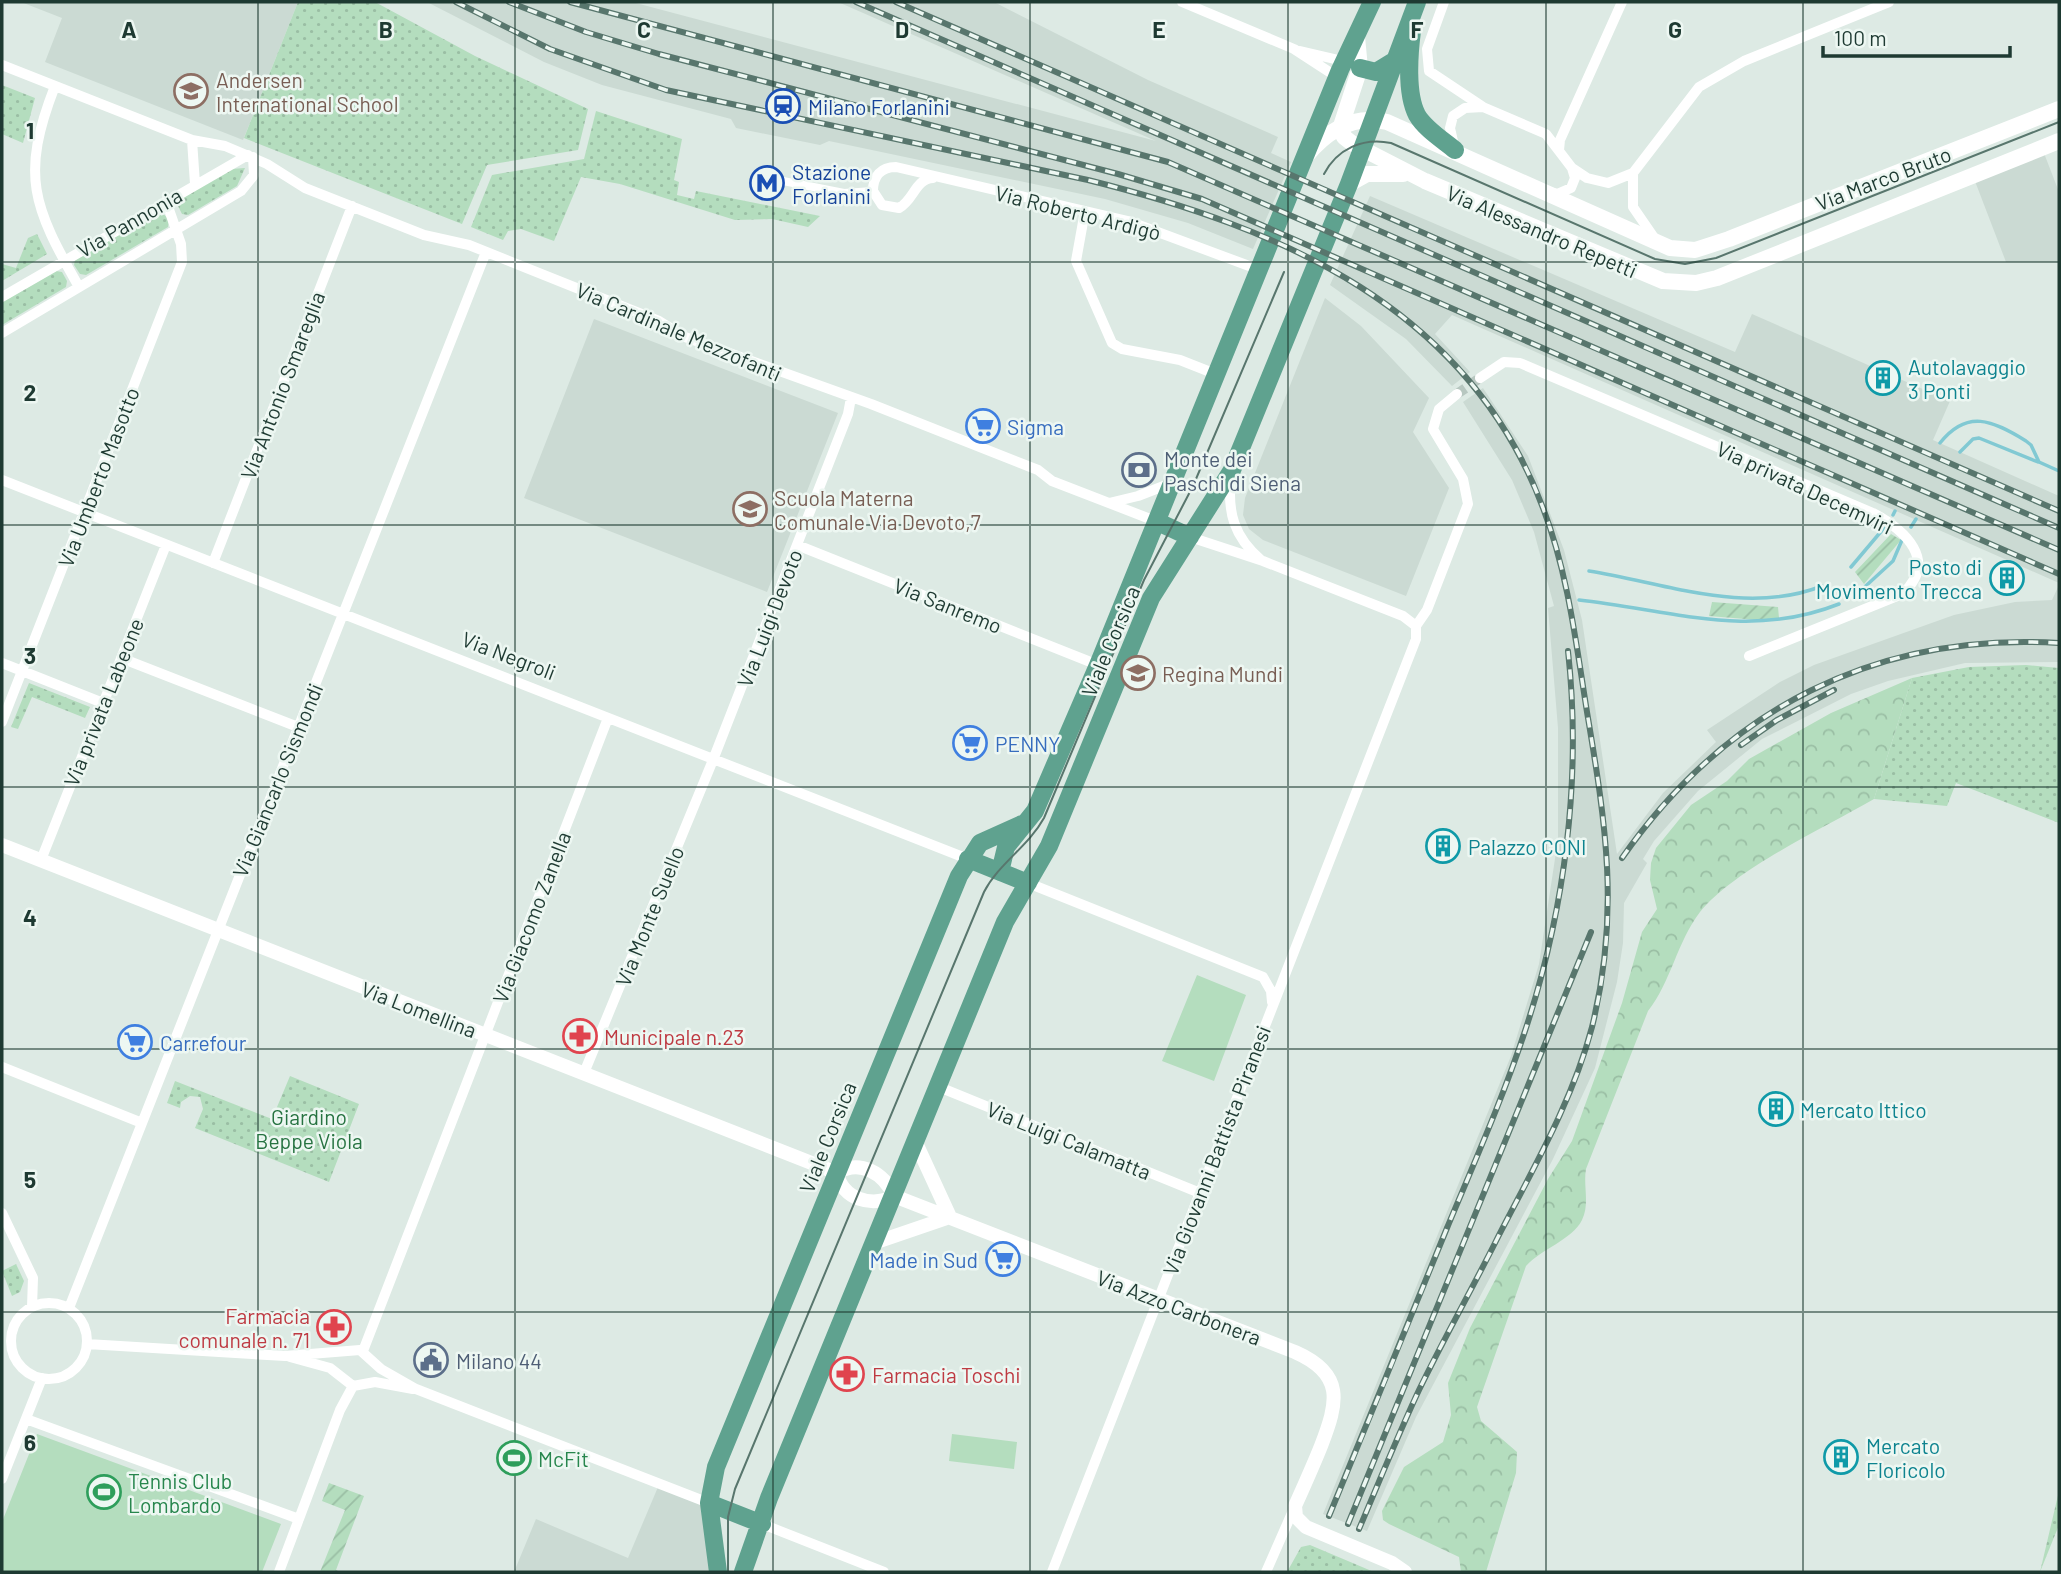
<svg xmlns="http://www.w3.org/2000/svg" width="2061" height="1574" viewBox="0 0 2061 1574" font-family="Barlow,sans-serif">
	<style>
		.built { fill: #cbdad3 }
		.grass { fill: url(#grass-dots) }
		.forest { fill: url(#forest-crowns) }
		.garden { fill: url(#garden-furrows) }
		.pitch { fill: #b4ddbe }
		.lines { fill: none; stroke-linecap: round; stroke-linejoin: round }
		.stream { stroke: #81c9d3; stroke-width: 3.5 }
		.minor-tunnel { stroke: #b7c7c0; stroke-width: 10; stroke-dasharray: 10 5; stroke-linecap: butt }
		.pedestrian { stroke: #fff; stroke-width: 8 }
		.minor { stroke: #fff; stroke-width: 10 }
		.tertiary { stroke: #fff; stroke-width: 14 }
		.secondary { stroke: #fff; stroke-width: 16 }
		.primary { stroke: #5fa28f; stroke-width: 18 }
		.tram { stroke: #58766d; stroke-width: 2 }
		.rail-casing { stroke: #58766d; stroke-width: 6 }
		.rail { stroke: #edf7f2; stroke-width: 3.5; stroke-dasharray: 10; stroke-linecap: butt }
		.grid { fill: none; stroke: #1e3a32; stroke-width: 2; stroke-opacity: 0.55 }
		.labels { text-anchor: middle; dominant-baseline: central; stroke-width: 5; stroke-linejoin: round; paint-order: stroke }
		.education-label { font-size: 21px; fill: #785e54; stroke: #edf7f2; text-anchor: start }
		.transit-label { font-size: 21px; fill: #164399; stroke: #edf7f2; text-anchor: start }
		.street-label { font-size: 21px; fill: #1e3a32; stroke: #edf7f2 }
		.culture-label { font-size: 21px; fill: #0d838f; stroke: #edf7f2; text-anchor: start }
		.shop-label { font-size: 21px; fill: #366cbe; stroke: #edf7f2; text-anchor: start }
		.service-label { font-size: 21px; fill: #4e5e75; stroke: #edf7f2; text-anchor: start }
		.health-label { font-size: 21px; fill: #be3a42; stroke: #edf7f2; text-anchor: start }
		.park-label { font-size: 21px; fill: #267341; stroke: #edf7f2 }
		.leisure-label { font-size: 21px; fill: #27864d; stroke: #edf7f2; text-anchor: start }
		.grid-label { font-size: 23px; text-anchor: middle; font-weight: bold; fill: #1e3a32; stroke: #edf7f2; stroke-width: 5; stroke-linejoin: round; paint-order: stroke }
	</style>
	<defs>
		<pattern id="grass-dots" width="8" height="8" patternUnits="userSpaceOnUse" patternTransform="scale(1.75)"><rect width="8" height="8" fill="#b4ddbe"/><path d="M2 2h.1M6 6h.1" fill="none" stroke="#9abea4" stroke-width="1.8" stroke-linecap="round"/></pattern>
		<pattern id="forest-crowns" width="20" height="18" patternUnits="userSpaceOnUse" patternTransform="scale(1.75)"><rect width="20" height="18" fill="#b4ddbe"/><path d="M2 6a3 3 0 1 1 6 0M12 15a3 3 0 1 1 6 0" fill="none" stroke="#9abea4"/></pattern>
		<pattern id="garden-furrows" width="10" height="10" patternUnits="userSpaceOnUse" patternTransform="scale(1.75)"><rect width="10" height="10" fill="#b4ddbe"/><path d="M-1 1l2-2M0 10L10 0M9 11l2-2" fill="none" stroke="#9abea4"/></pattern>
	</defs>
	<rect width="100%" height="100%" fill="#ddeae4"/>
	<path class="built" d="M 21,2 L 298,2 L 243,140 L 45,62 L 62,18 Z
		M 427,2 L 632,2 L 1156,141 L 838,2 L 994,2 L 1148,80 L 1278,137 L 1271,153 L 1291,162 L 1253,249 L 1188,223 L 1105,199 L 829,141 L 820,145 L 736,128 L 731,119 L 602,85 L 544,62 Z
		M 2042,148 L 2059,192 L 2059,262 L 2006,262 L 1973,176 Z
		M 1370,196 L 1735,352 L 1752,314 L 1950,401 L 1933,440 L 2059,496 L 2059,583 L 1452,315 L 1435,334 L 1470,372 L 1452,386 L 1406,339 L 1330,285 Z
		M 1325,298 L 1361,326 L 1429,398 L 1413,432 L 1449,488 L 1406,596 L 1263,540 L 1249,529 L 1243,515 L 1245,498 Z
		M 594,319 L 838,413 L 767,592 L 524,498 Z
		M 1483,388 L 1528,456 L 1564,550 L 1582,620 L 1617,854 L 1663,793 L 1716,742 L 1707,730 L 1780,682 L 1814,665 L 1954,615 L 2015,602 L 2052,600 L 2059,585 L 2059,662 L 1965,663 L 1888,681 L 1851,694 L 1762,739 L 1698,791 L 1654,841 L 1643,859 L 1647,863 L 1624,903 L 1623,943 L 1617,982 L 1595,1068 L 1553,1159 L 1416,1417 L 1367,1531 L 1323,1514 L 1511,1056 L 1539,964 L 1558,839 L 1558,728 L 1548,608 L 1554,606 L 1534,532 L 1512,480 L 1463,402 Z
		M 658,1487 L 709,1503 L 716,1572 L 514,1572 L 536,1519 L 628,1558 Z"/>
	<path class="grass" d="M 298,2 L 375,2 L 475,56 L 588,109 L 578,150 L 487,165 L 462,224 L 244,138 Z
		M 2,85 L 35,98 L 23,143 L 2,134 Z
		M 596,111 L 682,139 L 674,180 L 679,182 L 677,195 L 694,199 L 696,191 L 820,216 L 808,227 L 772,219 L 735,220 L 620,184 L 581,177 L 554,241 L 521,229 L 508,231 L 503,240 L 471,227 L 492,175 L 584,159 Z
		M 245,168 L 237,186 L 188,215 L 182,214 L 176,202 L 231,169 Z
		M 161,211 L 169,220 L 168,227 L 86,275 L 80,274 L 74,265 L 75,260 Z
		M 37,234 L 47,254 L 2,281 L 2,264 L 16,268 L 28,238 Z
		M 56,271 L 62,272 L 67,281 L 66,287 L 2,325 L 2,302 Z
		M 2026,665 L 2059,668 L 2059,823 L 1956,783 L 1947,806 L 1874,799 L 1912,678 L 1969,667 Z
		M 29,683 L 90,707 L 85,718 L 32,697 L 18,729 L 11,727 Z
		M 290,1076 L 359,1104 L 329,1182 L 195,1128 L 203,1109 L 200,1097 L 190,1096 L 181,1102 L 180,1108 L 167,1103 L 175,1081 L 272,1119 Z
		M 16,1264 L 24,1281 L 20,1292 L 12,1296 L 2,1271 Z
		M 2059,1491 L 2059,1525 L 2040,1572 Z
		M 1310,1545 L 1374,1572 L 1287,1572 L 1301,1547 Z"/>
	<path class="forest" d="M 1912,678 L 1874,799 C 1824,828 1735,869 1700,912 C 1677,942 1671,982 1648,1011 L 1586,1169 C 1583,1186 1590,1204 1582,1220 C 1572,1240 1541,1249 1526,1266 L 1477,1407 L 1481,1421 L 1517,1452 L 1516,1473 L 1486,1572 L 1461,1572 L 1459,1557 L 1389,1524 L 1383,1520 L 1382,1511 L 1404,1467 L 1443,1442 L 1451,1415 L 1448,1383 L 1470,1328 L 1548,1179 L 1572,1141 L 1622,1003 L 1642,932 L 1657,909 L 1650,880 L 1651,863 L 1656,848 L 1691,805 L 1727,781 L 1749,759 L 1831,713 Z"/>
	<path class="garden" d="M 1891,534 L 1901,540 L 1864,584 L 1855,572 Z
		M 1712,602 L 1778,607 L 1779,618 L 1757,620 L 1709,616 Z
		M 329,1483 L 364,1496 L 336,1570 L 340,1572 L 320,1572 L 345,1510 L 322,1501 Z"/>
	<path class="pitch" d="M 1197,975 L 1246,995 L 1214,1081 L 1162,1061 Z
		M 37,1434 L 281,1524 L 262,1572 L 2,1572 L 2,1522 Z
		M 952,1434 L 1017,1442 L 1014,1469 L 949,1461 Z"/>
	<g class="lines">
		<path class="stream" d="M 1940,443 C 1967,409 1992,420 2026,441 L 2031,445 L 2039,462 L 2059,471
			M 1960,452 L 1973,439 L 1979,438 L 2038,462
			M 1893,515 L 1895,511
			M 1911,527 L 1916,519
			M 1851,567 L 1884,528
			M 1589,571 C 1665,583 1746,616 1822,586
			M 1857,594 L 1893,561 L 1902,540
			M 1579,600 C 1671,610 1748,640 1839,604"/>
		<path class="minor-tunnel" d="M 1457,394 L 1480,378"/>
		<path class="pedestrian" d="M 778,180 L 844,193 L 873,191"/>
		<path class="minor" d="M 1182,2 L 1294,49 L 1337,77
			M 1444,2 L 1427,49 L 1429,71 L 1483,107 L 1546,134 L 1572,168 L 1587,178 L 1608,183 L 1633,173 L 1699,87 L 1744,61 L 1889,2
			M 1300,51 L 1343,61
			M 2,65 L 192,140 L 225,146 L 267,164 L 305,188 L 424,235 L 469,245 L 659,321 L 685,337 L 871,404 L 1038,470 L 1052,481 L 1158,522
			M 55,86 C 20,176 33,206 79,287
			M 192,140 L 195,184
			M 1455,150 L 1450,128 L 1453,116 L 1465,108 L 1483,107
			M 1559,150 L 1560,140 L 1622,2
			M 1633,173 L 1633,207 L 1655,239
			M 933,178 C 915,179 914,200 899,208 L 882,205 L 873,191 C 873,176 881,167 896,167 L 1128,221 L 1260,270
			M 1550,192 L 1557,194 L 1571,188 L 1575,178 L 1572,168
			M 1085,211 L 1076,261 L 1112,343 L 1122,349 L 1180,360 L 1218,375
			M 2,297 L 248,155
			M 2,333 L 241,191 L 254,175 L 253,157
			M 1480,378 L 1504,362 L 1520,363 L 1873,513 C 1905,530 1939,561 1902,594 L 1749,656
			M 1231,478 C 1227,512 1234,537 1261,560
			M 2,480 L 968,859
			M 1109,503 L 1138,496 L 1174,482
			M 1190,537 L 1263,561 L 1403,616 L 1416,626
			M 797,545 L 1098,665
			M 213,563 L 352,206
			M 121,658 L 298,727
			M 2,663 L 103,703
			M 2,722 L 182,262 L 181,244 L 166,201
			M 41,860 L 166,545
			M 1028,883 L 1263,977 L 1271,991 L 1272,1002
			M 2,1067 L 142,1123
			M 584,1073 L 713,760 L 848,414 L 851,398
			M 939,1087 L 1200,1193
			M 2,1213 L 33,1278 L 32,1307
			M11 1341a38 38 0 1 1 76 0a38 38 0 1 1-76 0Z
			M 69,1308 L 486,252
			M 87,1344 L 285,1356 L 360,1350 L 381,1369 L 416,1389 L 709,1503
			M 363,1351 L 608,718
			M 290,1357 L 330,1368 L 353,1386 L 375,1382 L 413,1389
			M 26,1419 L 299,1519
			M 2,1479 L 42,1378
			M 762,1524 L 884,1572
			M 279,1572 L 340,1410 L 353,1386
			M 1052,1572 L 1416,639 L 1416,626 L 1427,610 L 1468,504 L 1463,479 L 1433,429 L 1439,409 L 1457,394
			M 1266,1572 L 1295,1506"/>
		<path class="tertiary" d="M 2,845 L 837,1173 C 860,1159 884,1173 894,1196
			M 916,1143 L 950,1217
			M 837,1173 C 842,1199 872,1208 894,1196
			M 894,1196 L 1295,1352 C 1345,1374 1338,1402 1321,1446 C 1313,1466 1304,1486 1295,1506 L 1296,1517 L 1306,1527 L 1392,1563 L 1405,1572
			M 874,1243 L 950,1217"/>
		<path class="secondary" d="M 1357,37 L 1360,68 L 1341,126 L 1344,137 L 1353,144 L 1425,181 L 1663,281 L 1696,283 L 1717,278 L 2059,141
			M 1307,155 C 1328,130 1354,114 1387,122 L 1670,248 L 1695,250 L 1729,239 L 2059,109
			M 1349,184 L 1367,174 L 1403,174"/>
		<path class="primary" d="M 1412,31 C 1409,54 1406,94 1417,115 C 1425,129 1443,140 1455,150
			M 1360,68 L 1376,72 L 1394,61
			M 1158,522 L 1190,537
			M 968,859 L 1028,883
			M 1000,872 L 1006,847 L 1035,811 L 1098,665 L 1340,70 L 1372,2
			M 709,1503 L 762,1524
			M 718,1572 L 709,1503 L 716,1467 L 959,876 L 980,843 L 1022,824
			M 743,1572 L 769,1498 L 1005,922 L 1049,846 L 1151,598 L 1232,470 L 1349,184 L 1417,2"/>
		<path class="tram" d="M 1324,174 C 1337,149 1363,137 1391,143 L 1655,259 L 1685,264 L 1716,258 L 2059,122
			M 728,1572 L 728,1517 L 735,1489 L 984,892 C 999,863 1028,847 1044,818 L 1144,580 L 1193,486 L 1284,272"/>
		<g class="rail-casing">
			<path id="rail" d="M 456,2 L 550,49 L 666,90 L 1088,180 C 1281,228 1468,307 1543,508 C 1568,573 1576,643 1587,712 C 1606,825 1620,914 1592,1027 C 1572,1103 1531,1172 1496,1241 C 1471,1291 1443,1340 1419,1390 C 1398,1435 1379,1482 1359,1529
				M 509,2 L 586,32 L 659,54 L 1118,174 L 1202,199 L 2059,574
				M 570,2 L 1168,162 L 2059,550
				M 856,2 L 2059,528
				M 896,2 L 2059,511
				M 1741,745 L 1777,720 L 1834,690
				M 1622,858 C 1726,709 1876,632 2059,643
				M 1329,1516 C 1369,1420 1408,1324 1447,1228 C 1474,1163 1503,1098 1525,1031 C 1565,910 1582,778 1568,651
				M 1348,1524 L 1591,932"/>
		</g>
		<use href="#rail" class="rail"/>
	</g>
	<path class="grid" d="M 258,2 L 258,1572M 515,2 L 515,1572M 773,2 L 773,1572M 1030,2 L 1030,1572M 1288,2 L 1288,1572M 1546,2 L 1546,1572M 1803,2 L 1803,1572M 2,262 L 2059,262M 2,525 L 2059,525M 2,787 L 2059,787M 2,1049 L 2059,1049M 2,1312 L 2059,1312"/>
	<defs>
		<g id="school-ring" transform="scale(1.75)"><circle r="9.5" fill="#edf7f2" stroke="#8d6e63" stroke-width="1.5"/><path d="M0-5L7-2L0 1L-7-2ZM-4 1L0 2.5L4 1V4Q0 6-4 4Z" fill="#8d6e63"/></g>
		<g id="station-ring" transform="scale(1.75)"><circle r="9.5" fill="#edf7f2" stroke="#1a4fb4" stroke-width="1.5"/><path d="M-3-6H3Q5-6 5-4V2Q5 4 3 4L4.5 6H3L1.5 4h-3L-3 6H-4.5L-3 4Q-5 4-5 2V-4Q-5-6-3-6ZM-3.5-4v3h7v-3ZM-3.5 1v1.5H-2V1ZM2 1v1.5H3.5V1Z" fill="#1a4fb4"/></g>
		<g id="metro-ring" transform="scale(1.75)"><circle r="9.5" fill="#edf7f2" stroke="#1a4fb4" stroke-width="1.5"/><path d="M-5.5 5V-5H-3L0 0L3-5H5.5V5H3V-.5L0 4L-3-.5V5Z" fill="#1a4fb4"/></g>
		<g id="building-ring" transform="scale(1.75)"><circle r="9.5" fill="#edf7f2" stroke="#0f9aa8" stroke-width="1.5"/><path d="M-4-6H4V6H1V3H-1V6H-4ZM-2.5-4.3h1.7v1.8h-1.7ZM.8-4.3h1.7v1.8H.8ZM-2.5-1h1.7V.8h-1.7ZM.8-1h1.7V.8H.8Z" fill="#0f9aa8"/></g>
		<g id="supermarket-ring" transform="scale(1.75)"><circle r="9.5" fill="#edf7f2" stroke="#3f7fe0" stroke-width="1.5"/><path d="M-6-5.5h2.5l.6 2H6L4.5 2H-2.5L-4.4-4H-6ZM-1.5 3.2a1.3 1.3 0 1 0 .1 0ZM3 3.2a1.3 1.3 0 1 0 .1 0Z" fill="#3f7fe0"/></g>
		<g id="bank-ring" transform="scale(1.75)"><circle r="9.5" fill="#edf7f2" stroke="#5c6f8a" stroke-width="1.5"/><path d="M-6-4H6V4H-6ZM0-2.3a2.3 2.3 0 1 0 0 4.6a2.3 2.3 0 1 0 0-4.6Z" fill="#5c6f8a"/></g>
		<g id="pharmacy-ring" transform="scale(1.75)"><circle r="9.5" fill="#edf7f2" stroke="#e0444e" stroke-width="1.5"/><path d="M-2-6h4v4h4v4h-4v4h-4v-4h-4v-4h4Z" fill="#e0444e"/></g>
		<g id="civic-ring" transform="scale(1.75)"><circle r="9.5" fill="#edf7f2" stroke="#5c6f8a" stroke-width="1.5"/><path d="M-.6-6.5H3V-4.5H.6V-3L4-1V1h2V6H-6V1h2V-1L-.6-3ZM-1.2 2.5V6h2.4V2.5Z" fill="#5c6f8a"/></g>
		<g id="stadium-ring" transform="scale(1.75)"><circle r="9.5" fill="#edf7f2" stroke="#2e9e5b" stroke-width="1.5"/><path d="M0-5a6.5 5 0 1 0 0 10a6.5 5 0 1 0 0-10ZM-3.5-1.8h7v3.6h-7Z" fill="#2e9e5b"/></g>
	</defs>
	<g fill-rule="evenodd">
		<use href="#school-ring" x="191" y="91"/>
		<use href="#station-ring" x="783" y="106"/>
		<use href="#metro-ring" x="767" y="183"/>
		<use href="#building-ring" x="1883" y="378"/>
		<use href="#supermarket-ring" x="983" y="426"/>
		<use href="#bank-ring" x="1139" y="470"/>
		<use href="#school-ring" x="750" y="509"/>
		<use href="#building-ring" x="2007" y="578"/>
		<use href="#school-ring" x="1138" y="673"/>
		<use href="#supermarket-ring" x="970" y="743"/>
		<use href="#building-ring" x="1443" y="846"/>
		<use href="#pharmacy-ring" x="580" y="1036"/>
		<use href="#supermarket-ring" x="135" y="1042"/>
		<use href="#building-ring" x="1776" y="1109"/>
		<use href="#supermarket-ring" x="1003" y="1259"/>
		<use href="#pharmacy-ring" x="334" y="1327"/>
		<use href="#civic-ring" x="431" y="1360"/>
		<use href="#pharmacy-ring" x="847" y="1374"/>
		<use href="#building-ring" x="1841" y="1457"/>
		<use href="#stadium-ring" x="514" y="1458"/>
		<use href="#stadium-ring" x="104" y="1492"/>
	</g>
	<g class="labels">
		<g class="education-label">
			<text x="216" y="79">Andersen<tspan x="216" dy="24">International School</tspan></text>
			<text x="774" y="497">Scuola Materna<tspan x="774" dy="24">Comunale Via Devoto,7</tspan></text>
			<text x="1162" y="673">Regina Mundi</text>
		</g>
		<g class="transit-label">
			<text x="808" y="106">Milano Forlanini</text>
			<text x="792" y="171">Stazione<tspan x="792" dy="24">Forlanini</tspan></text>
		</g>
		<g class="street-label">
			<text transform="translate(1883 178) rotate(-21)">Via Marco Bruto</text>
			<text transform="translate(1078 212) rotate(14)">Via Roberto Ardigò</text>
			<text transform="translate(129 222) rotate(-30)">Via Pannonia</text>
			<text transform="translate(1542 231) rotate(23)">Via Alessandro Repetti</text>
			<text transform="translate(679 331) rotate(23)">Via Cardinale Mezzofanti</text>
			<text transform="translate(282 385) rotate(-69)">Via Antonio Smareglia</text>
			<text transform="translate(98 477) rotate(-69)">Via Umberto Masotto</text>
			<text transform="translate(1805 487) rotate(25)">Via privata Decemviri</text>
			<text transform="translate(948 605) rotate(22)">Via Sanremo</text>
			<text transform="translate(769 618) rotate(-69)">Via Luigi Devoto</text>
			<text transform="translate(1110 641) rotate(-67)">Viale Corsica</text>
			<text transform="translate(509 655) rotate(21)">Via Negroli</text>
			<text transform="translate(103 702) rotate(-68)">Via privata Labeone</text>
			<text transform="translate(277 780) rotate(-68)">Via Giancarlo Sismondi</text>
			<text transform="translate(649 916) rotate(-68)">Via Monte Suello</text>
			<text transform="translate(531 917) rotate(-69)">Via Giacomo Zanella</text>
			<text transform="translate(419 1009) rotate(21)">Via Lomellina</text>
			<text transform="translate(827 1137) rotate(-68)">Viale Corsica</text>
			<text transform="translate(1069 1140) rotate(22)">Via Luigi Calamatta</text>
			<text transform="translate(1216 1150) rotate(-69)">Via Giovanni Battista Piranesi</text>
			<text transform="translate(1179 1307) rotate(21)">Via Azzo Carbonera</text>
		</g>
		<g class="culture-label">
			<text x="1908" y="366">Autolavaggio<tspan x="1908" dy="24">3 Ponti</tspan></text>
			<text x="1982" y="566" text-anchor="end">Posto di<tspan x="1982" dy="24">Movimento Trecca</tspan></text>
			<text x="1468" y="846">Palazzo CONI</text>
			<text x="1800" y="1109">Mercato Ittico</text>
			<text x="1866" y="1445">Mercato<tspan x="1866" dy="24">Floricolo</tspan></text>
		</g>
		<g class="shop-label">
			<text x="1007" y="426">Sigma</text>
			<text x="995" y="743">PENNY</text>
			<text x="160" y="1042">Carrefour</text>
			<text x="978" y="1259" text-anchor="end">Made in Sud</text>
		</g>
		<g class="service-label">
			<text x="1164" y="458">Monte dei<tspan x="1164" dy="24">Paschi di Siena</tspan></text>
			<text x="456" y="1360">Milano 44</text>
		</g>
		<g class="health-label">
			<text x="604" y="1036">Municipale n.23</text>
			<text x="310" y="1315" text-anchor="end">Farmacia<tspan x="310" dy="24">comunale n. 71</tspan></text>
			<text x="872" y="1374">Farmacia Toschi</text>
		</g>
		<g class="park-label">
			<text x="309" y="1116">Giardino<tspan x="309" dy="24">Beppe Viola</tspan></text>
		</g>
		<g class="leisure-label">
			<text x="538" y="1458">McFit</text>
			<text x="128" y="1480">Tennis Club<tspan x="128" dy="24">Lombardo</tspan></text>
		</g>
	</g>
	<g class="grid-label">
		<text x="129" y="38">A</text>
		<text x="386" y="38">B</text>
		<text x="644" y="38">C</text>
		<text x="902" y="38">D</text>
		<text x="1159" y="38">E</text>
		<text x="1417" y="38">F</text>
		<text x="1675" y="38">G</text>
		<text x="30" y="139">1</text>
		<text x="30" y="401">2</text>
		<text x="30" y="664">3</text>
		<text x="30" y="926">4</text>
		<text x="30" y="1188">5</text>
		<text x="30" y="1451">6</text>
	</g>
	<rect width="2061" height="1574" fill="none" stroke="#1e3a32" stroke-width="7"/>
	<path d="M1823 46v10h187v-10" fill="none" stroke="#1e3a32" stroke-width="3.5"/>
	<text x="1834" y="46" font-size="21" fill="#1e3a32" stroke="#edf7f2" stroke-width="5" paint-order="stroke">100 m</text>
</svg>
